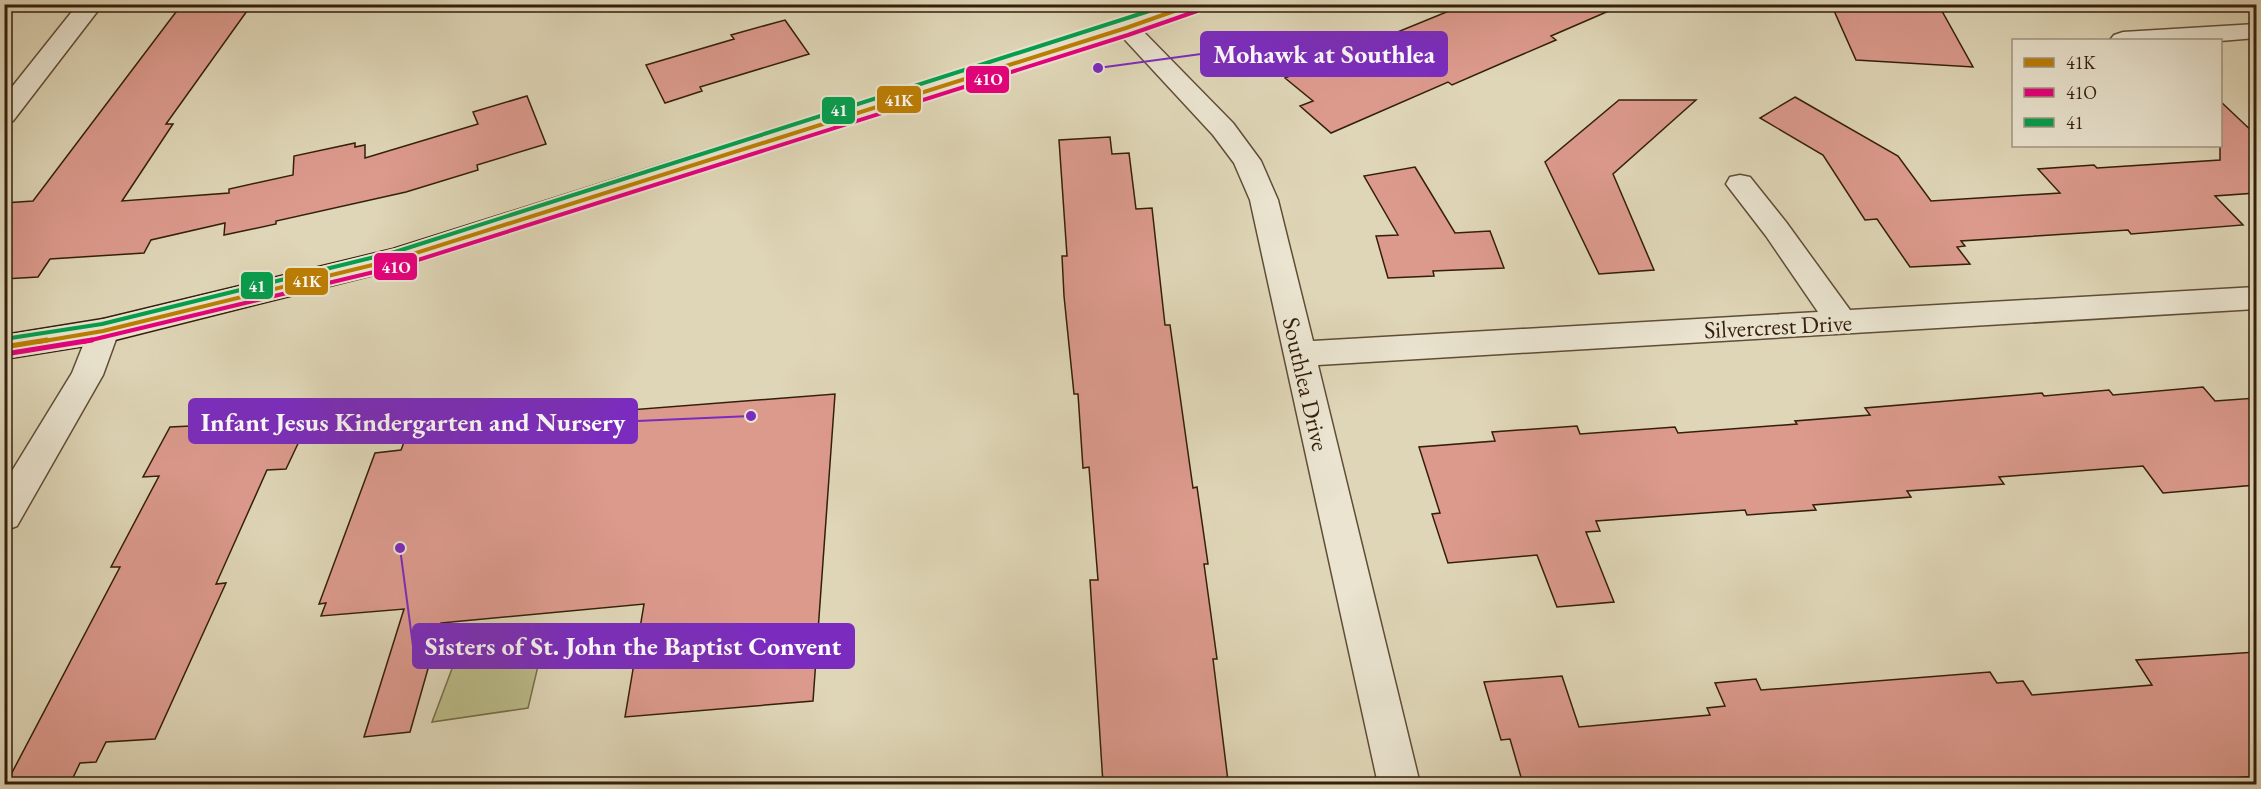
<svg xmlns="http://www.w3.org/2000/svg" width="2261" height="789" viewBox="0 0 2261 789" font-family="'EB Garamond',serif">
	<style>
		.green { fill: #babc89; stroke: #776e4a; stroke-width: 1.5 }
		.building { fill: #dc9a8d; stroke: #341f0b; stroke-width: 1.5 }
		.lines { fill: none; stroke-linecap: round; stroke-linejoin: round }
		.minor-casing { stroke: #5f4d36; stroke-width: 3 }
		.secondary-casing { stroke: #341f0b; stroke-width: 3 }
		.minor { fill: #eae4d0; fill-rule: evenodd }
		.secondary { fill: #eae4d0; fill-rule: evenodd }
		.bus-1-far1-casing { stroke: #eae4d0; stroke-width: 8 }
		.bus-1-casing { stroke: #eae4d0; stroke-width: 10 }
		.bus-2-far1-casing { stroke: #eae4d0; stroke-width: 8 }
		.bus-2-casing { stroke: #eae4d0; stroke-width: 10 }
		.bus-3-casing { stroke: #eae4d0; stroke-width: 8 }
		.bus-1-far1 { stroke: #bc7e03; stroke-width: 4 }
		.bus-1 { stroke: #bc7e03; stroke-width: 5 }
		.bus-2-far1 { stroke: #e5007d; stroke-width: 4 }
		.bus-2 { stroke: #e5007d; stroke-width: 5 }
		.bus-3 { stroke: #039f4e; stroke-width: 4 }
		.labels { text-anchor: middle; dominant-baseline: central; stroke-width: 5; stroke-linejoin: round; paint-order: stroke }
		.street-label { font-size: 24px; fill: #341f0b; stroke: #eae4d0 }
		.leader { fill: none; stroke: #7b2cbf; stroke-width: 2 }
		.callout-dot { fill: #7b2cbf; stroke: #eae4d0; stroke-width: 2 }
		.callout { fill: #7b2cbf; stroke: #7b2cbf; stroke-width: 2 }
		.callout-label { font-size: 26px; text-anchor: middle; font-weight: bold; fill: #fff }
		.line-badge { stroke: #eae4d0; stroke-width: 2 }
		.badge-label { font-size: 16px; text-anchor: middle; font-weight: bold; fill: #fff }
	</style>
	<rect width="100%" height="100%" fill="#dfd6b7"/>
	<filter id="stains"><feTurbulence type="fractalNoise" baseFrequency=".00333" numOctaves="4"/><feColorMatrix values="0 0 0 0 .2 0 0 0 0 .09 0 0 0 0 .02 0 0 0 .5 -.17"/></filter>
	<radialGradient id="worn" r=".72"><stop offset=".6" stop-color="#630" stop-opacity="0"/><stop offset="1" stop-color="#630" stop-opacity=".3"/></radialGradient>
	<path class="green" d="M 543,645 L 528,708 L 432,722 L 453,666 Z"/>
	<path class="building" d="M 182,4 L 252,4 L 166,124 L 173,124 L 122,201 L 229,193 L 229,189 L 293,175 L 294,156 L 355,143 L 355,147 L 365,145 L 365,158 L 478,124 L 473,112 L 527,96 L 546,144 L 477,165 L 478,170 L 406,192 L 276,221 L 276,224 L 224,235 L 225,223 L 151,240 L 144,253 L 50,259 L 38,277 L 4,279 L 4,203 L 33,201 Z
		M 1466,4 L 1625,4 L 1551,36 L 1556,40 L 1507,61 L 1452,85 L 1448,82 L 1331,133 L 1300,106 L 1313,101 L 1285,78 Z
		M 1831,4 L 1938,4 L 1973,67 L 1856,60 Z
		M 785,20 L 809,54 L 700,87 L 702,91 L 665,103 L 646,65 L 734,39 L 731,35 Z
		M 1795,97 L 1898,156 L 1931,201 L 2060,193 L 2038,169 L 2094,165 L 2097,168 L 2220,160 L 2220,101 L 2256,135 L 2256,193 L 2215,196 L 2243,225 L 2131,234 L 2128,230 L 1961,241 L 1965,246 L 1957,247 L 1970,264 L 1910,267 L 1877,219 L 1865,220 L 1823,155 L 1760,118 Z
		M 1619,100 L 1696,100 L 1613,174 L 1654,270 L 1599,274 L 1545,162 Z
		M 1110,137 L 1112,154 L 1129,153 L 1136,209 L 1152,208 L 1165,325 L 1170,325 L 1193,488 L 1197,487 L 1208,564 L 1204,564 L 1217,659 L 1213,659 L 1228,781 L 1175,784 L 1103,784 L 1090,580 L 1098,580 L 1089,467 L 1083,468 L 1078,394 L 1074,394 L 1064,296 L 1062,256 L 1067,256 L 1059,140 Z
		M 1415,167 L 1455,233 L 1490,231 L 1504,268 L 1433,271 L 1434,276 L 1388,278 L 1376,236 L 1398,235 L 1364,176 Z
		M 2203,387 L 2215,401 L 2256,398 L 2256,485 L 2163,493 L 2143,466 L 1999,477 L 2004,484 L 1907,491 L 1911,497 L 1813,505 L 1816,510 L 1747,515 L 1745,510 L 1596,521 L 1600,531 L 1586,532 L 1614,602 L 1557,607 L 1537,555 L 1448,563 L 1432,514 L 1440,513 L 1419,447 L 1495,441 L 1492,432 L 1577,426 L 1580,434 L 1675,427 L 1678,433 L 1797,424 L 1795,421 L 1870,415 L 1865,408 L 2042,393 L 2044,396 L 2109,390 L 2113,395 Z
		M 835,394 L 813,701 L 625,717 L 644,604 L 441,623 L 410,732 L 364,737 L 404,609 L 321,616 L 326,603 L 319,604 L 375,453 L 401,450 L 406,437 L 521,428 L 527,406 L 620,399 L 617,411 Z
		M 312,414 L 286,469 L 267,470 L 216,584 L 226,583 L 155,739 L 106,742 L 96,762 L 80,763 L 70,784 L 6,784 L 120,567 L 111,567 L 159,476 L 143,477 L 170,427 L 254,423 L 257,416 Z
		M 2256,652 L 2256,776 L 2203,781 L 2205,784 L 1523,784 L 1510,739 L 1501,740 L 1484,682 L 1562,676 L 1579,727 L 1710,715 L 1707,708 L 1725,706 L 1715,683 L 1756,679 L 1761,690 L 1990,672 L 1997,683 L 2023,681 L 2032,695 L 2152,685 L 2136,660 Z"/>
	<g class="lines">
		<g class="minor-casing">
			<path id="minor" d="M 78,4 L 103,4 L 13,121 L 4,123 L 4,97 Z
				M 1126,21 L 1135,23 L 1233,123 L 1261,161 L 1278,200 L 1313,341 L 1818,312 L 1766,236 L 1726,184 L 1730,177 L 1740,175 L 1750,177 L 1786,222 L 1850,310 L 2256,287 L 2256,309 L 1318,365 L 1420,784 L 1378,784 L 1250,200 L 1234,163 L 1213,135 L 1114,28 L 1117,23 Z
				M 2256,24 L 2256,38 L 2220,41 L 2110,40 L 2114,35 L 2123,32 Z
				M 103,319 L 114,323 L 119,331 L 103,375 L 17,526 L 4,531 L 4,484 L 72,373 L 92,323 Z"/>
		</g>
		<g class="secondary-casing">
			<path id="secondary" d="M 1170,4 L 1207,4 L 1204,9 L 1135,33 L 397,269 L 103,343 L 4,359 L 4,335 L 103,319 L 393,249 Z"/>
		</g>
		<use href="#minor" class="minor"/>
		<use href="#secondary" class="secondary"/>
		<g class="bus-1-far1-casing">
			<path id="bus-1-far1" d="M 38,342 L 103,331 L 397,259 L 1126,28 L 1194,4"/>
		</g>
		<g class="bus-1-casing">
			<path id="bus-1" d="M 4,347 L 47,340"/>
		</g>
		<g class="bus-2-far1-casing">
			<path id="bus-2-far1" d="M 83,342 L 399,266 L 1128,35 L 1197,11"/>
		</g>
		<g class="bus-2-casing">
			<path id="bus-2" d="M 5,354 L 92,340"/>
		</g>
		<g class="bus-3-casing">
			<path id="bus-3" d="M 4,339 L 102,324 L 395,252 L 1171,4"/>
		</g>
		<use href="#bus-1-far1" class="bus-1-far1"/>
		<use href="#bus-1" class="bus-1"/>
		<use href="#bus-2-far1" class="bus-2-far1"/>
		<use href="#bus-2" class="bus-2"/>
		<use href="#bus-3" class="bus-3"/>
	</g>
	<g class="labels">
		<g class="street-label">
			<text transform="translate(1778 326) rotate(-3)">Silvercrest Drive</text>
			<text transform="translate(1306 384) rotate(77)">Southlea Drive</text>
		</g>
	</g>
	<path class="leader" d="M1098 68L1201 54M751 416L637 421M400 548L413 646"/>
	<g class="callout-dot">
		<circle cx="1098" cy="68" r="6"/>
		<circle cx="751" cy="416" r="6"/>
		<circle cx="400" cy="548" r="6"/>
	</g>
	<g class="callout">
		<rect x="1201" y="32" width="246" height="44" rx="6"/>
		<rect x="189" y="399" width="448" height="44" rx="6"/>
		<rect x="413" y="624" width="441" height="44" rx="6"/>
	</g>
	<g class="callout-label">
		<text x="1324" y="63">Mohawk at Southlea</text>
		<text x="413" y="431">Infant Jesus Kindergarten and Nursery</text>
		<text x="633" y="655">Sisters of St. John the Baptist Convent</text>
	</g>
	<g class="line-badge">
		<rect x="965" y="65" width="45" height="29" rx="6" fill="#e5007d"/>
		<rect x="876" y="85" width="46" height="29" rx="6" fill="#bc7e03"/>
		<rect x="821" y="96" width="35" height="29" rx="6" fill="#039f4e"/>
		<rect x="373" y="252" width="45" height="29" rx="6" fill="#e5007d"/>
		<rect x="284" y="267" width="45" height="29" rx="6" fill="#bc7e03"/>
		<rect x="240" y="271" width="34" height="29" rx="6" fill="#039f4e"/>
	</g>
	<g class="badge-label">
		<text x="988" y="85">41O</text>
		<text x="899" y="106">41K</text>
		<text x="839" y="116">41</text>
		<text x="396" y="273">41O</text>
		<text x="307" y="287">41K</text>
		<text x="257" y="292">41</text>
	</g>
	<rect width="2261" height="789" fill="none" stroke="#dfd6b7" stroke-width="24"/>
	<rect x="6" y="6" width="2249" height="777" fill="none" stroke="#341f0b" stroke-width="3"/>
	<rect x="12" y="12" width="2237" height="765" fill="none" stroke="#341f0b" stroke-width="1.5"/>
	<rect x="2012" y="39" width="210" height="108" fill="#eae4d0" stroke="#a19581" stroke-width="1.5"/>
	<rect x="2024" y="58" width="30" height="9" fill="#bc7e03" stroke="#a19581" stroke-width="1.5"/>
	<text x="2066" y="69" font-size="18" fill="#341f0b">41K</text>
	<rect x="2024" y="88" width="30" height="9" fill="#e5007d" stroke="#a19581" stroke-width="1.5"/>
	<text x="2066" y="99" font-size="18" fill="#341f0b">41O</text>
	<rect x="2024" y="118" width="30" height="9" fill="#039f4e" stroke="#a19581" stroke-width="1.5"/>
	<text x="2066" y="129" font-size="18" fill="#341f0b">41</text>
	<rect width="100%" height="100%" filter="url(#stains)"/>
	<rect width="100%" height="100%" fill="url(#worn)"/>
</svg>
